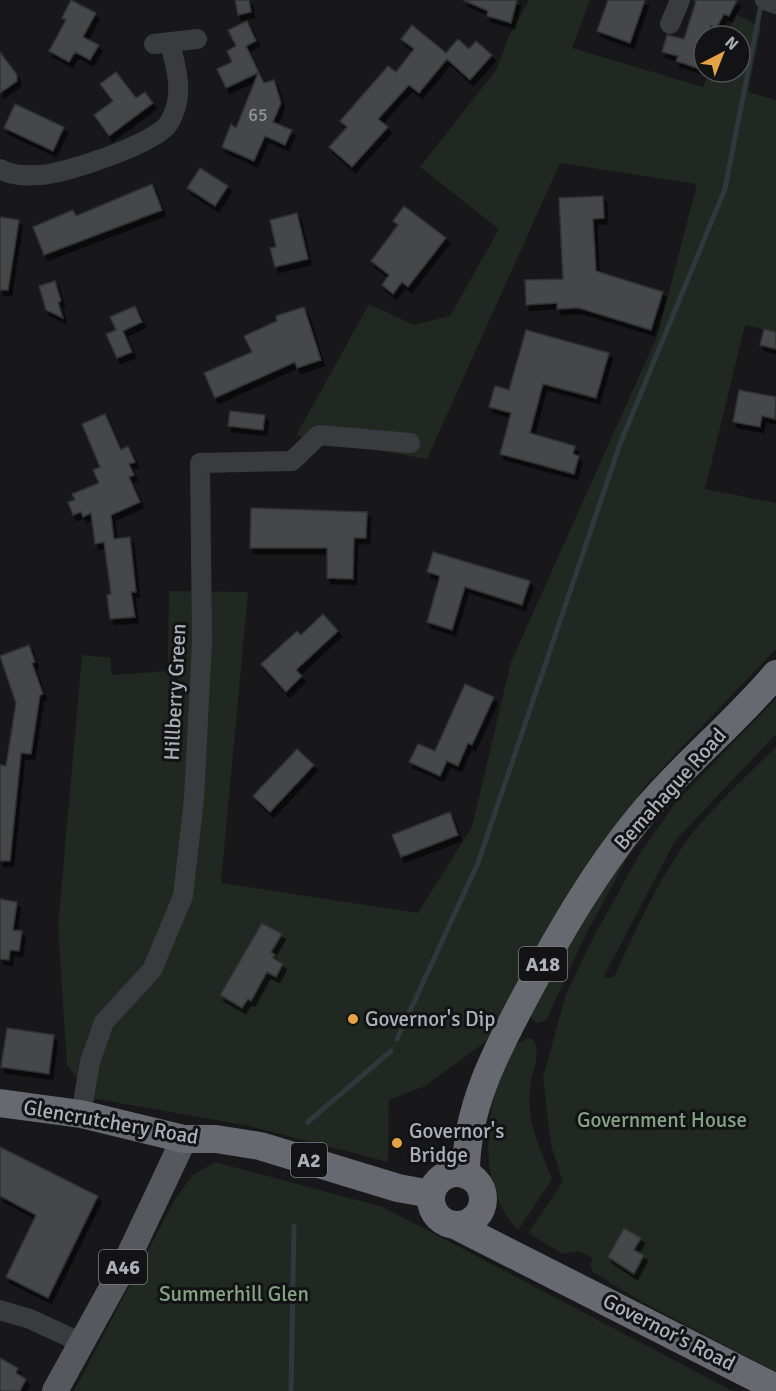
<svg xmlns="http://www.w3.org/2000/svg" width="776" height="1391" viewBox="0 0 776 1391" font-family="Signika,sans-serif">
	<style>
		.green { fill: #202821 }
		.lines { fill: none; stroke-linecap: round; stroke-linejoin: round }
		.stream { stroke: #2f383d; stroke-width: 5 }
		.building { fill: #45464a; stroke: #323236; stroke-width: 1.5; filter: url(#shadow) }
		.minor { stroke: #393b3f; stroke-width: 20 }
		.major { stroke: #55585d; stroke-width: 26 }
		.highway { stroke: #66696f; stroke-width: 28 }
		.poi-dot { fill: #e4a345; stroke: #131315; stroke-width: 2 }
		.labels { text-anchor: middle; dominant-baseline: central; stroke-width: 6; stroke-linejoin: round; paint-order: stroke }
		.number-label { font-size: 18px; fill: #92969d }
		.shield { fill: #131315; stroke: #7d8188; stroke-width: 1.5 }
		.shield-label { font-size: 20px; font-weight: bold; fill: #abb0b9 }
		.street-label { font-size: 21px; fill: #abb0b9; stroke: #131315 }
		.poi-label { font-size: 21px; fill: #abb0b9; stroke: #131315; text-anchor: start }
		.park-label { font-size: 21px; fill: #84a284; stroke: #131315 }
	</style>
	<defs>
		<filter id="shadow"><feDropShadow dx="3.5" dy="5.5" stdDeviation="0" flood-color="#0009"/></filter>
	</defs>
	<rect width="100%" height="100%" fill="#18181a"/>
	<path class="green" d="M 529,0 L 590,0 L 572,48 L 703,87 L 710,72 L 740,72 L 740,36 L 727,36 L 736,14 L 761,27 L 748,92 L 776,100 L 776,332 L 745,325 L 705,489 L 776,503 L 776,649 L 647,784 L 611,835 L 492,1037 L 425,1086 L 389,1100 L 388,1162 L 249,1126 L 91,1098 L 67,1065 L 58,927 L 82,655 L 110,658 L 112,675 L 168,671 L 169,591 L 248,592 L 221,883 L 418,913 L 472,827 L 511,662 L 658,334 L 697,184 L 560,163 L 427,459 L 296,436 L 369,304 L 414,325 L 450,316 L 499,229 L 420,167 L 497,69 L 508,38 Z
		M 776,699 L 776,734 L 675,841 L 603,978 L 614,977 C 633,936 652,893 677,855 C 703,814 742,781 776,747 L 776,1372 L 642,1302 L 593,1272 L 590,1265 L 593,1259 L 580,1251 L 563,1254 L 528,1233 L 563,1182 L 551,1145 L 543,1077 L 566,994 L 591,942 L 639,855 L 676,802 Z
		M 636,841 L 584,938 L 548,1016 L 545,1021 L 536,1023 L 528,1014 L 573,933 Z
		M 532,1038 C 543,1052 531,1072 530,1088 C 526,1120 540,1149 552,1179 L 518,1230 C 478,1190 483,1114 505,1066 C 511,1052 515,1040 532,1038 Z
		M 215,1162 L 383,1207 L 733,1391 L 74,1391 L 175,1199 L 193,1175 Z"/>
	<g class="lines">
		<path class="stream" d="M 397,1039 L 478,863 L 620,444 L 725,189 L 760,10
			M 308,1122 L 391,1051
			M 291,1391 L 294,1226"/>
	</g>
	<path class="building" d="M 71,0 L 96,13 L 83,37 L 99,45 L 90,60 L 75,52 L 69,62 L 49,51 L 66,20 L 62,18 Z
		M 235,0 L 249,0 L 251,12 L 238,15 Z
		M 463,0 L 517,0 L 511,23 L 487,16 L 488,11 Z
		M 608,0 L 645,0 L 630,43 L 597,31 Z
		M 693,0 L 737,0 L 729,16 L 724,14 L 716,29 L 711,26 L 708,36 L 704,36 L 704,47 L 697,68 L 676,61 L 678,56 L 662,52 L 667,35 L 684,39 L 696,1 Z
		M 247,21 L 256,41 L 246,46 L 264,83 L 274,80 L 281,103 L 273,122 L 292,130 L 285,145 L 265,136 L 254,161 L 222,147 L 231,124 L 236,128 L 258,73 L 226,88 L 217,69 L 232,62 L 227,51 L 236,46 L 228,30 Z
		M 412,25 L 446,53 L 458,39 L 469,49 L 476,41 L 492,55 L 470,80 L 447,59 L 419,93 L 409,85 L 378,119 L 388,127 L 352,167 L 329,147 L 347,127 L 340,121 L 388,66 L 396,72 L 414,49 L 401,39 Z
		M 0,52 L 17,75 L 17,81 L 0,93 Z
		M 116,72 L 136,98 L 145,92 L 153,103 L 109,136 L 94,115 L 113,101 L 100,84 Z
		M 15,104 L 64,127 L 53,151 L 4,128 Z
		M 200,168 L 228,186 L 215,206 L 187,188 Z
		M 152,184 L 162,210 L 44,255 L 33,227 L 73,210 L 76,216 Z
		M 603,196 L 604,218 L 593,219 L 596,271 L 663,292 L 651,330 L 579,308 L 557,309 L 557,303 L 526,305 L 525,280 L 563,279 L 559,198 Z
		M 404,206 L 446,238 L 408,287 L 402,282 L 393,294 L 382,285 L 389,275 L 371,261 L 398,225 L 393,221 Z
		M 297,213 L 308,259 L 275,267 L 270,248 L 276,247 L 270,220 Z
		M 0,217 L 19,220 L 8,290 L 0,290 Z
		M 55,281 L 61,301 L 58,302 L 63,318 L 46,310 L 39,286 Z
		M 135,306 L 142,322 L 123,331 L 132,352 L 117,358 L 106,334 L 116,330 L 110,317 Z
		M 304,307 L 321,360 L 297,368 L 295,362 L 215,398 L 204,373 L 252,352 L 244,336 L 277,321 L 276,316 Z
		M 764,329 L 776,332 L 776,349 L 760,345 Z
		M 526,330 L 609,353 L 596,398 L 543,384 L 530,433 L 575,446 L 573,454 L 579,456 L 574,474 L 500,454 L 511,413 L 489,407 L 495,386 L 509,390 Z
		M 739,390 L 776,397 L 775,419 L 762,416 L 760,427 L 733,422 Z
		M 230,411 L 265,415 L 263,430 L 228,426 Z
		M 105,414 L 121,450 L 128,446 L 135,462 L 129,464 L 134,475 L 129,477 L 140,502 L 111,515 L 114,539 L 130,537 L 136,592 L 131,592 L 135,617 L 110,619 L 107,595 L 111,594 L 104,542 L 95,544 L 91,513 L 83,517 L 81,512 L 73,515 L 68,502 L 75,500 L 72,494 L 99,483 L 93,470 L 100,467 L 82,424 Z
		M 251,508 L 367,512 L 366,538 L 354,538 L 353,579 L 327,578 L 327,548 L 250,548 Z
		M 433,552 L 530,581 L 522,605 L 465,587 L 452,630 L 427,622 L 440,576 L 427,572 Z
		M 323,614 L 338,631 L 296,670 L 302,676 L 286,692 L 261,664 L 297,631 L 301,635 Z
		M 29,645 L 35,662 L 32,663 L 43,694 L 40,695 L 31,754 L 21,753 L 10,861 L 0,861 L 0,765 L 6,766 L 16,703 L 0,656 Z
		M 465,684 L 494,697 L 472,745 L 468,743 L 458,766 L 447,761 L 440,776 L 409,762 L 418,744 L 435,751 Z
		M 297,749 L 314,765 L 270,812 L 253,796 Z
		M 450,812 L 458,835 L 401,857 L 392,835 Z
		M 0,899 L 17,902 L 13,930 L 22,931 L 19,951 L 10,950 L 9,960 L 0,959 Z
		M 262,923 L 282,934 L 271,952 L 275,955 L 273,958 L 283,964 L 276,977 L 267,972 L 251,1001 L 248,999 L 242,1008 L 220,995 Z
		M 7,1028 L 54,1035 L 49,1074 L 1,1067 Z
		M 0,1147 L 98,1196 L 48,1298 L 6,1277 L 36,1215 L 0,1196 Z
		M 624,1228 L 641,1238 L 634,1250 L 644,1255 L 634,1274 L 608,1257 Z
		M 0,1358 L 18,1368 L 16,1373 L 26,1379 L 20,1391 L 0,1391 Z"/>
	<g class="lines">
		<path class="minor" d="M 765,0 L 776,4
			M 670,24 L 680,0
			M 154,44 L 197,39
			M 0,169 C 12,176 26,176 40,175 C 65,174 157,143 169,123 C 185,96 177,71 170,43
			M 81,1114 L 90,1062 L 104,1022 L 152,970 L 183,896 L 194,799 L 202,642 L 200,463 L 292,461 L 319,435 L 410,443
			M 0,1310 L 30,1319 L 82,1343"/>
		<path class="major" d="M 55,1391 L 125,1264 L 184,1139"/>
		<path class="highway" d="M 0,1103 L 81,1114 L 184,1139 L 216,1139 L 260,1146 L 398,1188 L 431,1194
			M431 1199a26 26 0 1 1 52 0a26 26 0 1 1-52 0Z
			M 466,1175 C 465,1105 500,1044 532,984 C 563,927 597,869 638,819 C 680,767 733,725 776,674
			M 455,1225 L 776,1388"/>
	</g>
	<g class="poi-dot">
		<circle cx="353" cy="1019" r="6"/>
		<circle cx="397" cy="1143" r="6"/>
	</g>
	<g class="labels">
		<g class="number-label">
			<text x="258" y="115">65</text>
		</g>
		<g class="shield">
			<rect x="519" y="947" width="48" height="34" rx="4.5"/>
			<rect x="291" y="1143" width="36" height="34" rx="4.5"/>
			<rect x="99" y="1250" width="48" height="34" rx="4.5"/>
		</g>
		<g class="shield-label">
			<text x="543" y="964">A18</text>
			<text x="309" y="1160">A2</text>
			<text x="123" y="1267">A46</text>
		</g>
		<g class="street-label">
			<text transform="translate(175 692) rotate(-87)">Hillberry Green</text>
			<text transform="translate(670 789) rotate(-48)">Bemahague Road</text>
			<text transform="translate(111 1122) rotate(10)">Glencrutchery Road</text>
			<text transform="translate(669 1332) rotate(27)">Governor's Road</text>
		</g>
		<g class="poi-label">
			<text x="365" y="1019">Governor's Dip</text>
			<text x="409" y="1131">Governor's<tspan x="409" dy="24">Bridge</tspan></text>
		</g>
		<g class="park-label">
			<text x="662" y="1120">Government House</text>
			<text x="234" y="1294">Summerhill Glen</text>
		</g>
	</g>
	<g transform="translate(722 54) rotate(42)"><circle r="28" fill="#131315" stroke="#505257" stroke-width="1.5"/>
	<path d="M0-4.5L10 22L0 15L-10 22Z" fill="#e4a345"/>
	<text y="-9" font-size="16" font-weight="bold" text-anchor="middle" fill="#abb0b9">N</text>
	</g>
</svg>
